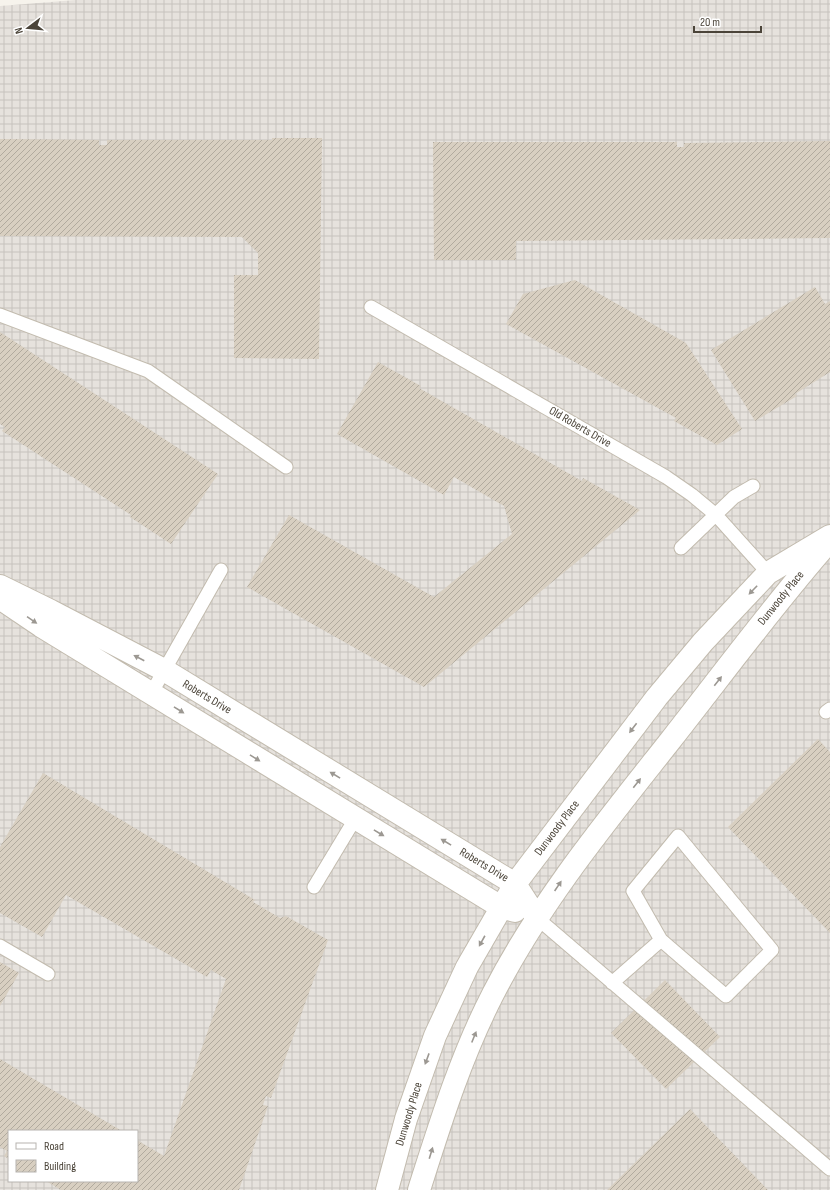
<svg xmlns="http://www.w3.org/2000/svg" width="830" height="1190" viewBox="0 0 830 1190" font-family="'Sofia Sans Condensed',sans-serif">
	<style>
		.industrial { fill: url(#industrial-grid); fill-rule: evenodd }
		.building { fill: url(#building-hatch) }
		.lines { fill: none; stroke-linecap: round; stroke-linejoin: round }
		.service-casing { stroke: #c2bbae; stroke-width: 15 }
		.tertiary-casing { stroke: #c2bbae; stroke-width: 24 }
		.service { stroke: #fff; stroke-width: 13 }
		.tertiary { stroke: #fff; stroke-width: 22 }
		.oneway { fill: #9c9892 }
		.labels { text-anchor: middle; dominant-baseline: central; stroke-width: 3; stroke-linejoin: round; paint-order: stroke }
		.street-label { font-size: 12px; fill: #4b4439; stroke: #fff }
	</style>
	<defs>
		<pattern id="industrial-grid" width="8" height="8" patternUnits="userSpaceOnUse"><rect width="8" height="8" fill="#e6e2dd"/><path d="M0 4h8M4 0v8" fill="none" stroke="#c7c3be"/></pattern>
		<pattern id="building-hatch" width="6" height="6" patternUnits="userSpaceOnUse"><rect width="6" height="6" fill="#d8cfc1"/><path d="M-1 1l2-2M0 6l6-6M5 7l2-2" fill="none" stroke="#b1aa9e"/></pattern>
	</defs>
	<rect width="100%" height="100%" fill="#f6f3ec"/>
	<path class="industrial" d="M 76,0 L 830,0 L 830,1190 L 0,1190 L 0,6 ZM 9,1131 L 137,1131 L 137,1181 L 9,1181 Z"/>
	<path class="building" d="M 272,138 L 322,138 L 319,359 L 234,358 L 234,275 L 258,275 L 258,253 L 242,237 L 0,236 L 0,139 L 99,140 L 99,145 L 107,145 L 107,140 L 272,140 Z
		M 830,141 L 830,238 L 516,241 L 516,260 L 434,260 L 433,142 L 677,142 L 677,147 L 684,147 L 684,143 Z
		M 575,280 L 686,343 L 742,429 L 717,445 L 674,421 L 676,418 L 506,324 L 523,294 Z
		M 815,287 L 825,304 L 830,301 L 830,372 L 795,394 L 797,396 L 755,421 L 711,350 Z
		M 0,332 L 218,474 L 171,544 L 130,517 L 131,515 L 2,431 L 5,427 L 0,424 Z
		M 378,362 L 421,386 L 419,388 L 582,481 L 583,478 L 640,510 L 424,687 L 247,587 L 289,515 L 434,597 L 512,534 L 504,506 L 454,477 L 444,495 L 337,434 Z
		M 818,739 L 830,752 L 830,933 L 728,827 Z
		M 43,773 L 255,900 L 253,902 L 280,918 L 286,916 L 328,940 L 271,1098 L 266,1096 L 263,1105 L 268,1106 L 239,1190 L 61,1190 L 46,1181 L 137,1181 L 137,1140 L 164,1156 L 226,979 L 211,970 L 207,977 L 66,895 L 42,937 L 0,913 L 0,847 Z
		M 0,962 L 19,973 L 0,1006 Z
		M 665,980 L 720,1037 L 666,1089 L 611,1033 Z
		M 0,1059 L 122,1131 L 9,1131 L 9,1159 L 4,1156 L 7,1151 L 0,1147 Z
		M 690,1109 L 768,1190 L 607,1190 Z"/>
	<g class="lines">
		<g class="service-casing">
			<path id="service" d="M 371,307 L 666,477 L 692,495 L 716,515 L 768,573
				M 0,315 L 148,371 L 286,467
				M 681,548 L 734,497 L 753,486
				M 152,692 L 221,570
				M 826,712 L 830,709
				M 314,887 L 355,819
				M 537,918 L 830,1169
				M 0,946 L 48,974
				M 612,983 L 661,940 L 726,996 L 772,950 L 678,836 L 633,891 L 661,940"/>
		</g>
		<g class="tertiary-casing">
			<path id="tertiary" d="M 0,586 L 51,611 L 164,670 L 515,884 L 537,918
				M 1,599 L 41,626 L 501,907 L 515,911
				M 387,1190 L 406,1119 L 435,1036 L 467,967 L 515,884 L 657,697 L 703,642 L 768,573 L 830,536
				M 419,1190 C 440,1124 461,1056 493,994 C 540,902 606,822 670,741 C 722,675 771,608 827,544"/>
		</g>
		<use href="#service" class="service"/>
		<use href="#tertiary" class="tertiary"/>
	</g>
	<defs><path id="oneway-solid" d="M-6-.8H1V-3.2L6.5 0L1 3.2V.8H-6Z"/></defs>
	<g class="oneway">
		<use href="#oneway-solid" transform="translate(753 590) rotate(134)"/>
		<use href="#oneway-solid" transform="translate(32 620) rotate(34)"/>
		<use href="#oneway-solid" transform="translate(139 658) rotate(-152)"/>
		<use href="#oneway-solid" transform="translate(718 681) rotate(-52)"/>
		<use href="#oneway-solid" transform="translate(179 710) rotate(32)"/>
		<use href="#oneway-solid" transform="translate(633 728) rotate(127)"/>
		<use href="#oneway-solid" transform="translate(255 758) rotate(32)"/>
		<use href="#oneway-solid" transform="translate(335 775) rotate(-149)"/>
		<use href="#oneway-solid" transform="translate(637 783) rotate(-52)"/>
		<use href="#oneway-solid" transform="translate(379 833) rotate(31)"/>
		<use href="#oneway-solid" transform="translate(446 842) rotate(-149)"/>
		<use href="#oneway-solid" transform="translate(558 886) rotate(-56)"/>
		<use href="#oneway-solid" transform="translate(482 941) rotate(119)"/>
		<use href="#oneway-solid" transform="translate(474 1037) rotate(-68)"/>
		<use href="#oneway-solid" transform="translate(427 1059) rotate(110)"/>
		<use href="#oneway-solid" transform="translate(431 1153) rotate(-73)"/>
	</g>
	<g class="labels">
		<g class="street-label">
			<text transform="translate(580 427) rotate(30)">Old Roberts Drive</text>
			<text transform="translate(781 598) rotate(-51)">Dunwoody Place</text>
			<text transform="translate(207 697) rotate(31)">Roberts Drive</text>
			<text transform="translate(557 828) rotate(-53)">Dunwoody Place</text>
			<text transform="translate(484 865) rotate(31)">Roberts Drive</text>
			<text transform="translate(409 1114) rotate(-73)">Dunwoody Place</text>
		</g>
	</g>
	<rect x="8" y="1130" width="130" height="52" fill="#ffffff" stroke="#b7b4b0"/>
	<rect x="16" y="1143" width="20" height="6" fill="#ffffff" stroke="#b7b4b0"/>
	<text x="44" y="1150" font-size="12" fill="#4b4439">Road</text>
	<rect x="16" y="1160" width="20" height="12" fill="url(#building-hatch)" stroke="#b7b4b0"/>
	<text x="44" y="1170" font-size="12" fill="#4b4439">Building</text>
	<g transform="translate(28 28) rotate(254)" stroke="#ffffff" stroke-width="3" paint-order="stroke">
	<path d="M0-3L7 15L0 10L-7 15Z" fill="#4b4439"/>
	<text y="-6" font-size="11" font-weight="bold" text-anchor="middle" fill="#4b4439">N</text>
	</g>
	<path d="M694 26v6h67v-6" fill="none" stroke="#4b4439" stroke-width="2"/>
	<text x="700" y="26" font-size="12" fill="#4b4439" stroke="#ffffff" stroke-width="3" paint-order="stroke">20 m</text>
</svg>
